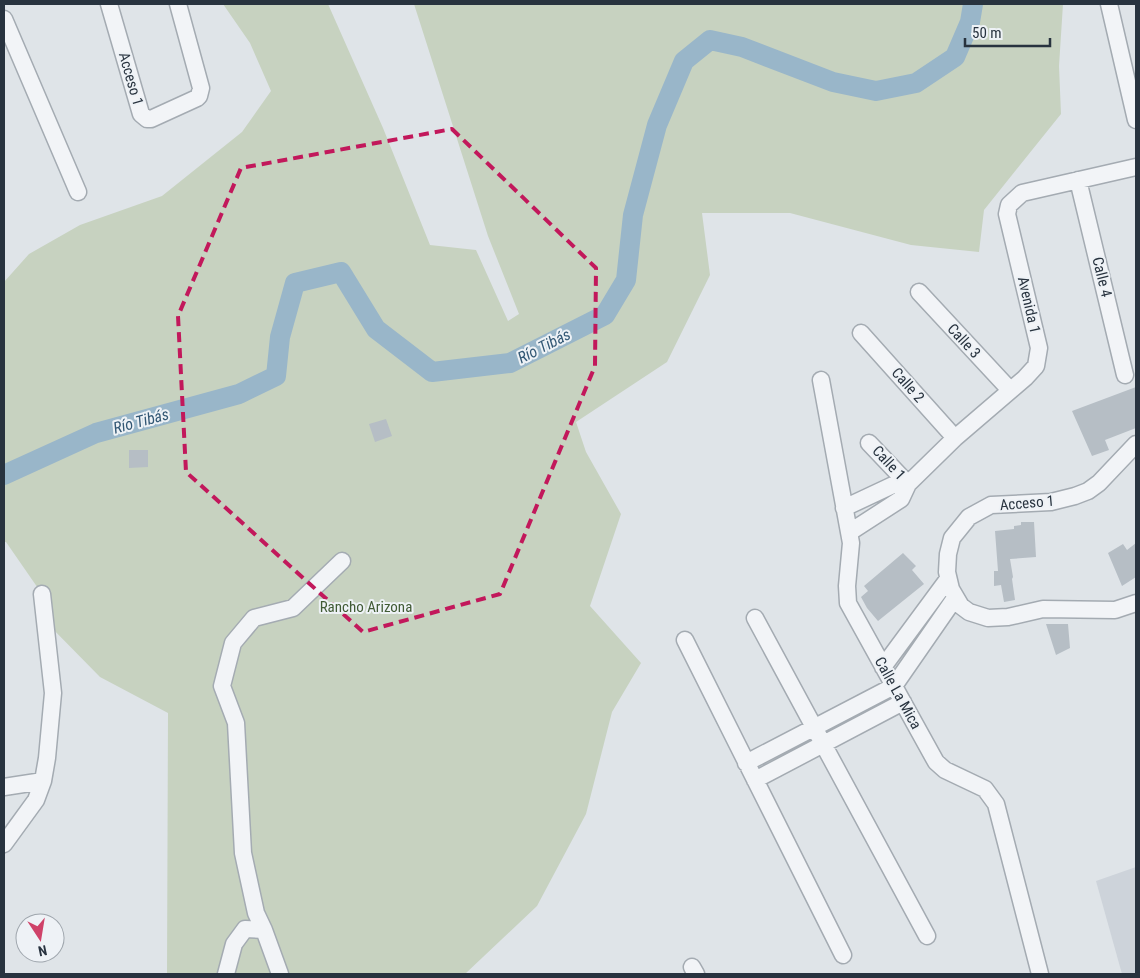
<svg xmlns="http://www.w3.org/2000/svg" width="1140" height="978" viewBox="0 0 1140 978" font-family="'Roboto Condensed',sans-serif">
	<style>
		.built { fill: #cdd3da }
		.green { fill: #c7d2c0 }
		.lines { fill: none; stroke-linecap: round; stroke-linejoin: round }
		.river { stroke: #99b6c9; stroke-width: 20 }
		.building { fill: #b6bec5 }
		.minor-casing { stroke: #a4abb2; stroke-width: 19 }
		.minor { stroke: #f2f4f7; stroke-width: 16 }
		.marked { fill: none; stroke: #c2185b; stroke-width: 4; stroke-dasharray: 10 6; stroke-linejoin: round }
		.labels { text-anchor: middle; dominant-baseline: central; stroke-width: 4; stroke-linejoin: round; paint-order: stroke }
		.street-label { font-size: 15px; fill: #28333f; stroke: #eef2f6 }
		.park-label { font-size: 15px; fill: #415b35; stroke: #eef2f6 }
		.water-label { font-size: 16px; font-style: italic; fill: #325774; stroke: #eef2f6 }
	</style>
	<rect width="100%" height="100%" fill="#dfe4e8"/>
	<path class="built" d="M 1136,867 L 1136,974 L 1122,974 L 1096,881 Z"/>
	<path class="green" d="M 223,4 L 328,4 L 383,128 L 430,245 L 476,250 L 508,321 L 519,314 L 488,236 L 414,4 L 1063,4 L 1059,66 L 1061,114 L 984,210 L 979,252 L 911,245 L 790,213 L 702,213 L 710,275 L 667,362 L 576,422 L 586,452 L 621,514 L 590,606 L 641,663 L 612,712 L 586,814 L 537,906 L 465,974 L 167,974 L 168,713 L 100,677 L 44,620 L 42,594 L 6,542 L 4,542 L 4,282 L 29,254 L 80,225 L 162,196 L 242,132 L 271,91 L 250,43 Z"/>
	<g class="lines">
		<path class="river" d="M 4,475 L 96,433 L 239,394 L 276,376 L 280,337 L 295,283 L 341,272 L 376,329 L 432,372 L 510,363 L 605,315 L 626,280 L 633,215 L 657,125 L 684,61 L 710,40 L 742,47 L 833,82 L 876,91 L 916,83 L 955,57 L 970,22 L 973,4"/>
	</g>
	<path class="building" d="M 1136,387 L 1136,428 L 1105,440 L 1109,450 L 1092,456 L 1072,411 Z
		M 386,419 L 392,436 L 375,442 L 369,424 Z
		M 129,450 L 148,450 L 148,467 L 129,468 Z
		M 1021,522 L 1034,522 L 1036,557 L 1010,559 L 1013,577 L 1012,579 L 1015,600 L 1004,602 L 1001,585 L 994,586 L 994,571 L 998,571 L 995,531 L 1014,529 L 1014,526 L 1021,525 Z
		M 1136,543 L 1136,577 L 1122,586 L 1108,553 L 1123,544 L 1127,550 Z
		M 903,553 L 916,566 L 912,570 L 924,584 L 878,621 L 867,608 L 861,597 L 868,591 L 864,586 Z
		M 1046,624 L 1068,624 L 1070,648 L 1056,655 Z"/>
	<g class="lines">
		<g class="minor-casing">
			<path id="minor" d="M 109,4 L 141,114 L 147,119 L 151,119 L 197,98 L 199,96 L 201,88 L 178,4
				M 1109,4 L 1136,120
				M 4,19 L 78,192
				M 1078,180 L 1125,375
				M 919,292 L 1010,390
				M 861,333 L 955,438
				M 821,380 L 851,543 L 847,586 L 848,603 L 936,762 L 945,770 L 985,789 L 996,804 L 1040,974
				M 869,443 L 908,484
				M 1136,444 L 1099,483 L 1088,491 L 1075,496 L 1051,502 L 991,505 L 969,517 L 952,538 L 948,554 L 947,572 L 951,589 L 961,606 L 969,612 L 988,618 L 1008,617 L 1043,609 L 1115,610 L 1136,603
				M 844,508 L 893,485 L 908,484
				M 850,532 L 901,499 L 908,484 L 955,438 L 1025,378 L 1036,366 L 1039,348 L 1007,214 L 1009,205 L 1022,193 L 1136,167
				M 755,618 L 927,936
				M 685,640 L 843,955
				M 883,667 L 948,579
				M 746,763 L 894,686 L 955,598
				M 755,780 L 903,702
				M 4,787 L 43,781
				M 4,844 L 36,800 L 43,781 L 47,758 L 53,693 L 42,594
				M 692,967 L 696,974
				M 226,974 L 234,944 L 245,929 L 264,930
				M 280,974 L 264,930 L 256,913 L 243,853 L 236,723 L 222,686 L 233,643 L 254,618 L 293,608 L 342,561"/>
		</g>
		<use href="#minor" class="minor"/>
	</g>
	<path class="marked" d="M 452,129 L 596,268 L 595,366 L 500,594 L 363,632 L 186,472 L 178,316 L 241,168 Z"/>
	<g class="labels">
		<g class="street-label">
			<text transform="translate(131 79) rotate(74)">Acceso 1</text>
			<text transform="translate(1102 277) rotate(76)">Calle 4</text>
			<text transform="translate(1029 305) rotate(77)">Avenida 1</text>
			<text transform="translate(964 341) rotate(47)">Calle 3</text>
			<text transform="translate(908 385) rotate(48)">Calle 2</text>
			<text transform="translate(889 463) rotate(47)">Calle 1</text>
			<text transform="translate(1027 503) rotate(-5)">Acceso 1</text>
			<text transform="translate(898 693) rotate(61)">Calle La Mica</text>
		</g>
		<g class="park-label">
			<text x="366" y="607">Rancho Arizona</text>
		</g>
		<g class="water-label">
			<text transform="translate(544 346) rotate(-27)">Río Tibás</text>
			<text transform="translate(141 421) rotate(-15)">Río Tibás</text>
		</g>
	</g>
	<rect width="1140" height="978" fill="none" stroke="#28333f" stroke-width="10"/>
	<g transform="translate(40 938) rotate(168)"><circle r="24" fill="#eef2f6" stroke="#9fa6ad"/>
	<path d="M0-4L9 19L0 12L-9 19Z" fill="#cf4269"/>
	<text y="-8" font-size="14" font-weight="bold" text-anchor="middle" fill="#28333f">N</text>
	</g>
	<path d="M965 38v8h85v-8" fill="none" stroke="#28333f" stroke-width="2.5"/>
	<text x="972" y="38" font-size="15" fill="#28333f" stroke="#eef2f6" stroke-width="4" paint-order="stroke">50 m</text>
</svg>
